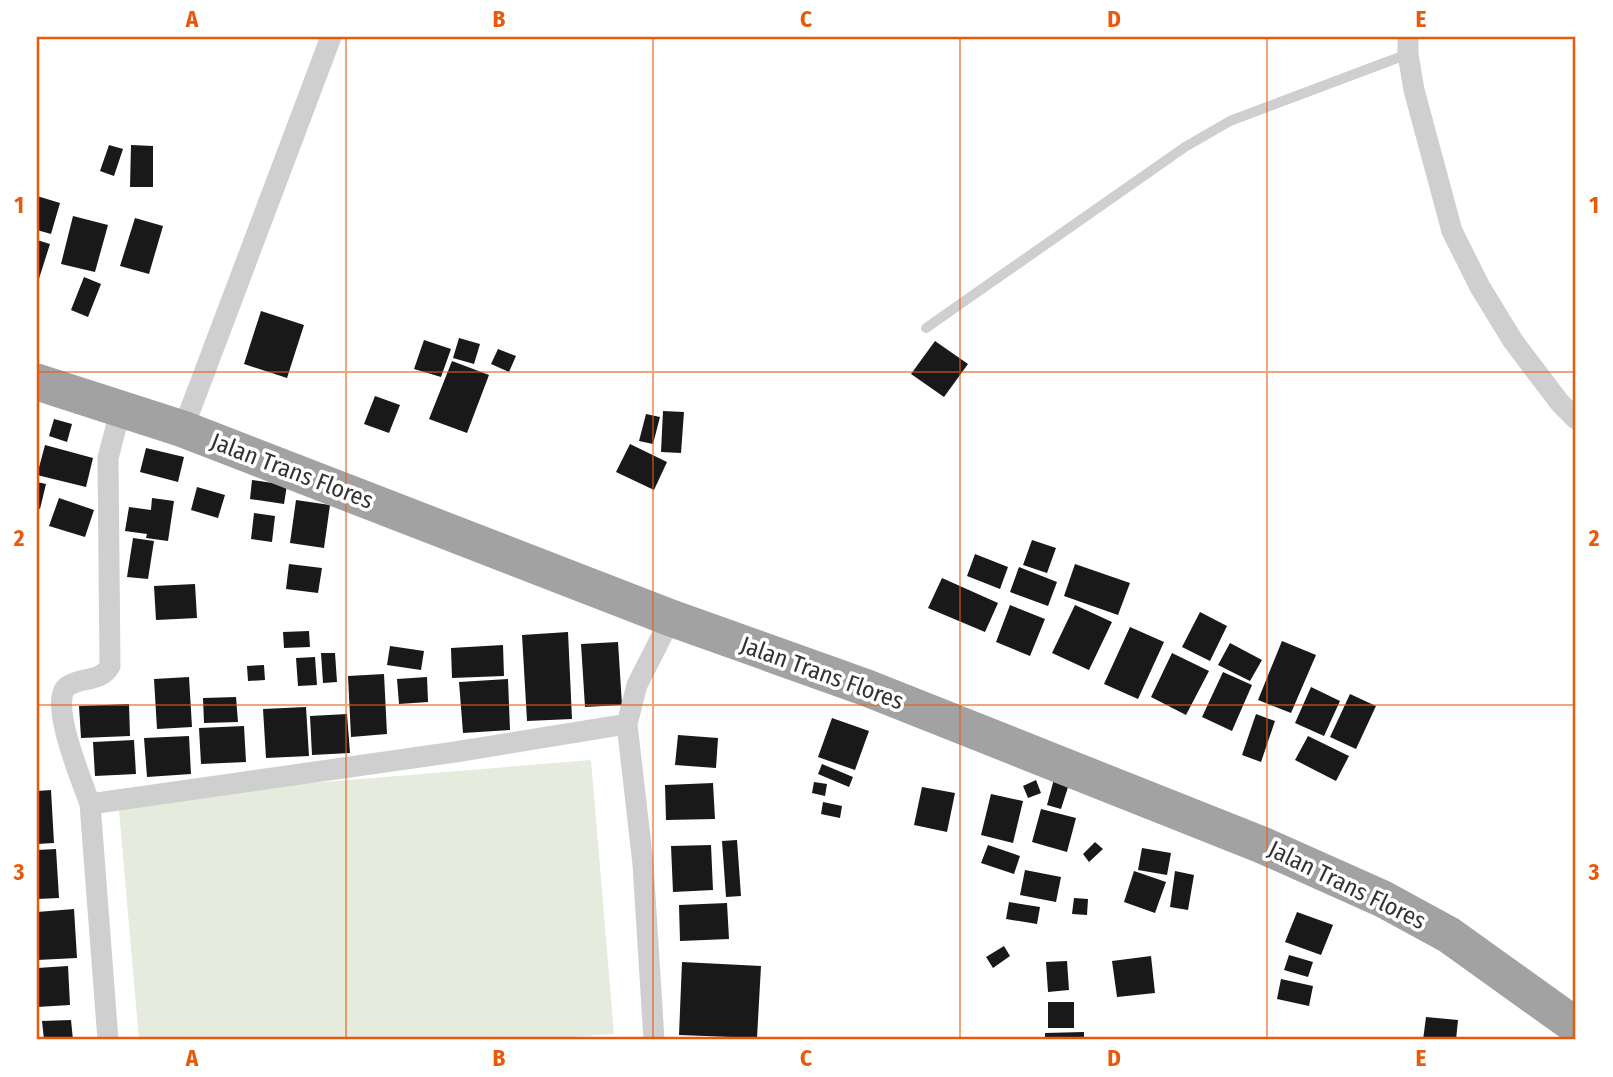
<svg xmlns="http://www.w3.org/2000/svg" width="1613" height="1077" viewBox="0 0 1613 1077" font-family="'Fira Sans Condensed',sans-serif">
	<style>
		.green { fill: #e5ecde }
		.building { fill: #191919 }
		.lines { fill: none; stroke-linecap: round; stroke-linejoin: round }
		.service { stroke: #cfcfcf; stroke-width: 10 }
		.minor { stroke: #cfcfcf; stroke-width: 21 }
		.trunk { stroke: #a2a2a2; stroke-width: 37 }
		.grid { fill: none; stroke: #e8590c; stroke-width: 2; stroke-opacity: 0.55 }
		.labels { text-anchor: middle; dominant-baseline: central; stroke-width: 7; stroke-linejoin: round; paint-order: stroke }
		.street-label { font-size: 24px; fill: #323232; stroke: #fff }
		.neatline { fill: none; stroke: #e8590c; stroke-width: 2.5 }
		.grid-label { font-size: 23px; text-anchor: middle; font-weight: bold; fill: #e8590c }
	</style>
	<rect width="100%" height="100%" fill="#fff"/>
	<path class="green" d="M 591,760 L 614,1034 L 533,1040 L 139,1040 L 118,799 Z"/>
	<path class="building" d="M 109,145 L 123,149 L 114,176 L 100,171 Z
		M 131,145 L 153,146 L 153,187 L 130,187 Z
		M 37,196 L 60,203 L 51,234 L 37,230 Z
		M 73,216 L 108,225 L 95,272 L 61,264 Z
		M 135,218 L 163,226 L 149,274 L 120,266 Z
		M 37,240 L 50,244 L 37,285 Z
		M 84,277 L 101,284 L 88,317 L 71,310 Z
		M 261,311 L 304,325 L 287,378 L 244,364 Z
		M 459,338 L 480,344 L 474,364 L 453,358 Z
		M 424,340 L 451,349 L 441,377 L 414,369 Z
		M 935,341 L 968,364 L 944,397 L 911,374 Z
		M 498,349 L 516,356 L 509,372 L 491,364 Z
		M 452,361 L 489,375 L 467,433 L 429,419 Z
		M 375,396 L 400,405 L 389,433 L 364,424 Z
		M 663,411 L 684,412 L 681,453 L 661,452 Z
		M 646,414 L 660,417 L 653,444 L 639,441 Z
		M 54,419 L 72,424 L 67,442 L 49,436 Z
		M 630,444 L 667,462 L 654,490 L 616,472 Z
		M 45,445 L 93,458 L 86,487 L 37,475 Z
		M 146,448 L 184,457 L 178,482 L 140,472 Z
		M 252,480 L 287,485 L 284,504 L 250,499 Z
		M 37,482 L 46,484 L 40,509 L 37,508 Z
		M 197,487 L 225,495 L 218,518 L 191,510 Z
		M 59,498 L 94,510 L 85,537 L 49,526 Z
		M 152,498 L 174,501 L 168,541 L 146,538 L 147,534 L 125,531 L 129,507 L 151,510 Z
		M 296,500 L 330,505 L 324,548 L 290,543 Z
		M 254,513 L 275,516 L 272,542 L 251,539 Z
		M 133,538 L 154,541 L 148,579 L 127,577 Z
		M 1032,540 L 1056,548 L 1047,573 L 1023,565 Z
		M 975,554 L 1008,567 L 1000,589 L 967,576 Z
		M 289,564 L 322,568 L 318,593 L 286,589 Z
		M 1075,564 L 1130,583 L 1118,615 L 1064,596 Z
		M 1019,567 L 1057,582 L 1048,606 L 1010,592 Z
		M 942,578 L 998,603 L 985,632 L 928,608 Z
		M 195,584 L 197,618 L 156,620 L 154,586 Z
		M 1010,605 L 1045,619 L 1030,656 L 996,642 Z
		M 1075,605 L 1112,622 L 1089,670 L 1052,653 Z
		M 1200,612 L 1227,626 L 1210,661 L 1182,647 Z
		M 1130,627 L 1164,642 L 1138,699 L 1104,684 Z
		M 309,631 L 310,647 L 284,648 L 283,632 Z
		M 568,632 L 572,719 L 527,721 L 522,635 Z
		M 1282,641 L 1316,655 L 1291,713 L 1258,700 Z
		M 618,642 L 622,705 L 585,707 L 581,644 Z
		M 1230,643 L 1262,660 L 1250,681 L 1218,665 Z
		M 503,645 L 504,676 L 452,678 L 451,648 Z
		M 390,646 L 424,651 L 421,670 L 387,665 Z
		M 321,653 L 335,653 L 337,682 L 323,683 Z
		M 1172,653 L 1209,671 L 1186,715 L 1151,697 Z
		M 315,657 L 317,685 L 298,686 L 296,658 Z
		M 264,665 L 265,680 L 248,681 L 247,666 Z
		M 1223,672 L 1252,685 L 1232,731 L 1202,717 Z
		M 384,674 L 387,734 L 351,737 L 348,676 Z
		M 189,677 L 192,727 L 157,729 L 154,679 Z
		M 427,677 L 428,702 L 399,704 L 397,679 Z
		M 508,679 L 510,730 L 463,733 L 459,682 Z
		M 1311,687 L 1340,701 L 1324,736 L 1295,723 Z
		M 1350,694 L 1376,706 L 1356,749 L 1330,737 Z
		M 236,697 L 238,722 L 204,723 L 203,698 Z
		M 129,704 L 130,736 L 81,738 L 79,706 Z
		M 306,707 L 309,756 L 266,758 L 263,709 Z
		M 347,714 L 350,753 L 312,755 L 310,716 Z
		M 1256,714 L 1275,721 L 1261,762 L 1242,755 Z
		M 832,718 L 869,731 L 855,770 L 818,757 Z
		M 244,726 L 246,762 L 201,764 L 199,728 Z
		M 678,735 L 718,738 L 716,768 L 675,765 Z
		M 189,736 L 191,774 L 147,777 L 144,738 Z
		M 1308,736 L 1349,756 L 1336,781 L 1295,760 Z
		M 134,740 L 136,774 L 95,776 L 93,742 Z
		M 822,764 L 853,777 L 849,787 L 818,774 Z
		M 1054,779 L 1069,784 L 1061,809 L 1047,805 Z
		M 1036,780 L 1041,793 L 1028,798 L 1023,786 Z
		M 814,782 L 827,784 L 825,796 L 812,793 Z
		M 713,783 L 715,819 L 666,820 L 665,785 Z
		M 922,787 L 955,793 L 947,832 L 914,825 Z
		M 51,790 L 54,843 L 37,844 L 37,791 Z
		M 991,794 L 1023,801 L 1013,843 L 981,835 Z
		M 823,802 L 842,806 L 840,818 L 821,814 Z
		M 1041,809 L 1076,818 L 1067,852 L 1032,842 Z
		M 737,840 L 741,896 L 726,897 L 722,841 Z
		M 1095,842 L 1103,849 L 1089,862 L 1083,854 Z
		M 711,845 L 713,890 L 673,892 L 671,846 Z
		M 988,845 L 1020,856 L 1014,874 L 981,863 Z
		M 1142,848 L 1171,853 L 1167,875 L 1138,870 Z
		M 56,849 L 59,898 L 37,899 L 37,850 Z
		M 1025,870 L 1061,877 L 1056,902 L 1020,895 Z
		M 1134,871 L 1166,882 L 1155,913 L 1124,902 Z
		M 1175,871 L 1194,875 L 1188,910 L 1170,907 Z
		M 1074,898 L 1088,899 L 1087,915 L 1072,914 Z
		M 1009,902 L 1040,907 L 1037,924 L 1006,919 Z
		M 727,903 L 729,939 L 680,941 L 679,905 Z
		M 74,909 L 77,958 L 37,960 L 37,912 Z
		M 1297,912 L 1333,925 L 1321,955 L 1285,942 Z
		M 1004,946 L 1010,956 L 993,968 L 986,957 Z
		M 1289,955 L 1313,962 L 1308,977 L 1284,970 Z
		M 1151,956 L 1155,993 L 1117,997 L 1112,961 Z
		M 1067,961 L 1069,990 L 1048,992 L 1046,962 Z
		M 682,962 L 761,966 L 757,1038 L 679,1035 Z
		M 68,966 L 70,1005 L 37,1007 L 37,968 Z
		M 1281,979 L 1313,986 L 1309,1006 L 1277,999 Z
		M 1048,1002 L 1074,1002 L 1074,1028 L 1048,1028 Z
		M 1426,1017 L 1458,1020 L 1456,1040 L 1423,1040 Z
		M 71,1020 L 73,1040 L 44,1040 L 42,1021 Z
		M 1084,1032 L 1084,1040 L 1045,1040 L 1045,1033 Z"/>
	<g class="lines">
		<path class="service" d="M 926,328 L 1185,147 L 1230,121 L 1408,54"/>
		<path class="minor" d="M 1408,37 L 1408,54 L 1414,90 L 1452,231 L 1480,287 L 1513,341 L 1560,403 L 1576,419
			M 183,429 L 331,37
			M 627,724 L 643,864 L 654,1040
			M 90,804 C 83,784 47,699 68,686 C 83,676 100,683 110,666 L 108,458 L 121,408
			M 108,1040 L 90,804 L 455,752 L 627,724 L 637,685 L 671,618"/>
		<path class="trunk" d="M 37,382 L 183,429 L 671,618 L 867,688 L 1262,845 L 1383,899 L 1449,935 L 1576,1026"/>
	</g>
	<path class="grid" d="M 346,37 L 346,1040M 653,37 L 653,1040M 960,37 L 960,1040M 1267,37 L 1267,1040M 37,372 L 1576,372M 37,705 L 1576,705"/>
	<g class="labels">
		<g class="street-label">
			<text transform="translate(292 471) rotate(21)">Jalan Trans Flores</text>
			<text transform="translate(822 673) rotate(20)">Jalan Trans Flores</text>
			<text transform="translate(1347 885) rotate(26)">Jalan Trans Flores</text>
		</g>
	</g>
	<rect width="1613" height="1077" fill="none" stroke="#ffffff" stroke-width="77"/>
	<rect x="38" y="38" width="1536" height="1000" class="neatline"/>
	<g class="grid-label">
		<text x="192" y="27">A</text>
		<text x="499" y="27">B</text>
		<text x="806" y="27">C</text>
		<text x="1114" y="27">D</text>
		<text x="1421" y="27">E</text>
		<text x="19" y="213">1</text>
		<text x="1594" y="213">1</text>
		<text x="19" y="546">2</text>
		<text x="1594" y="546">2</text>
		<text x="19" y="880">3</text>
		<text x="1594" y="880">3</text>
		<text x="192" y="1066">A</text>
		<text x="499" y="1066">B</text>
		<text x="806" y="1066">C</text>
		<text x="1114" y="1066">D</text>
		<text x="1421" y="1066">E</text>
	</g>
</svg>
